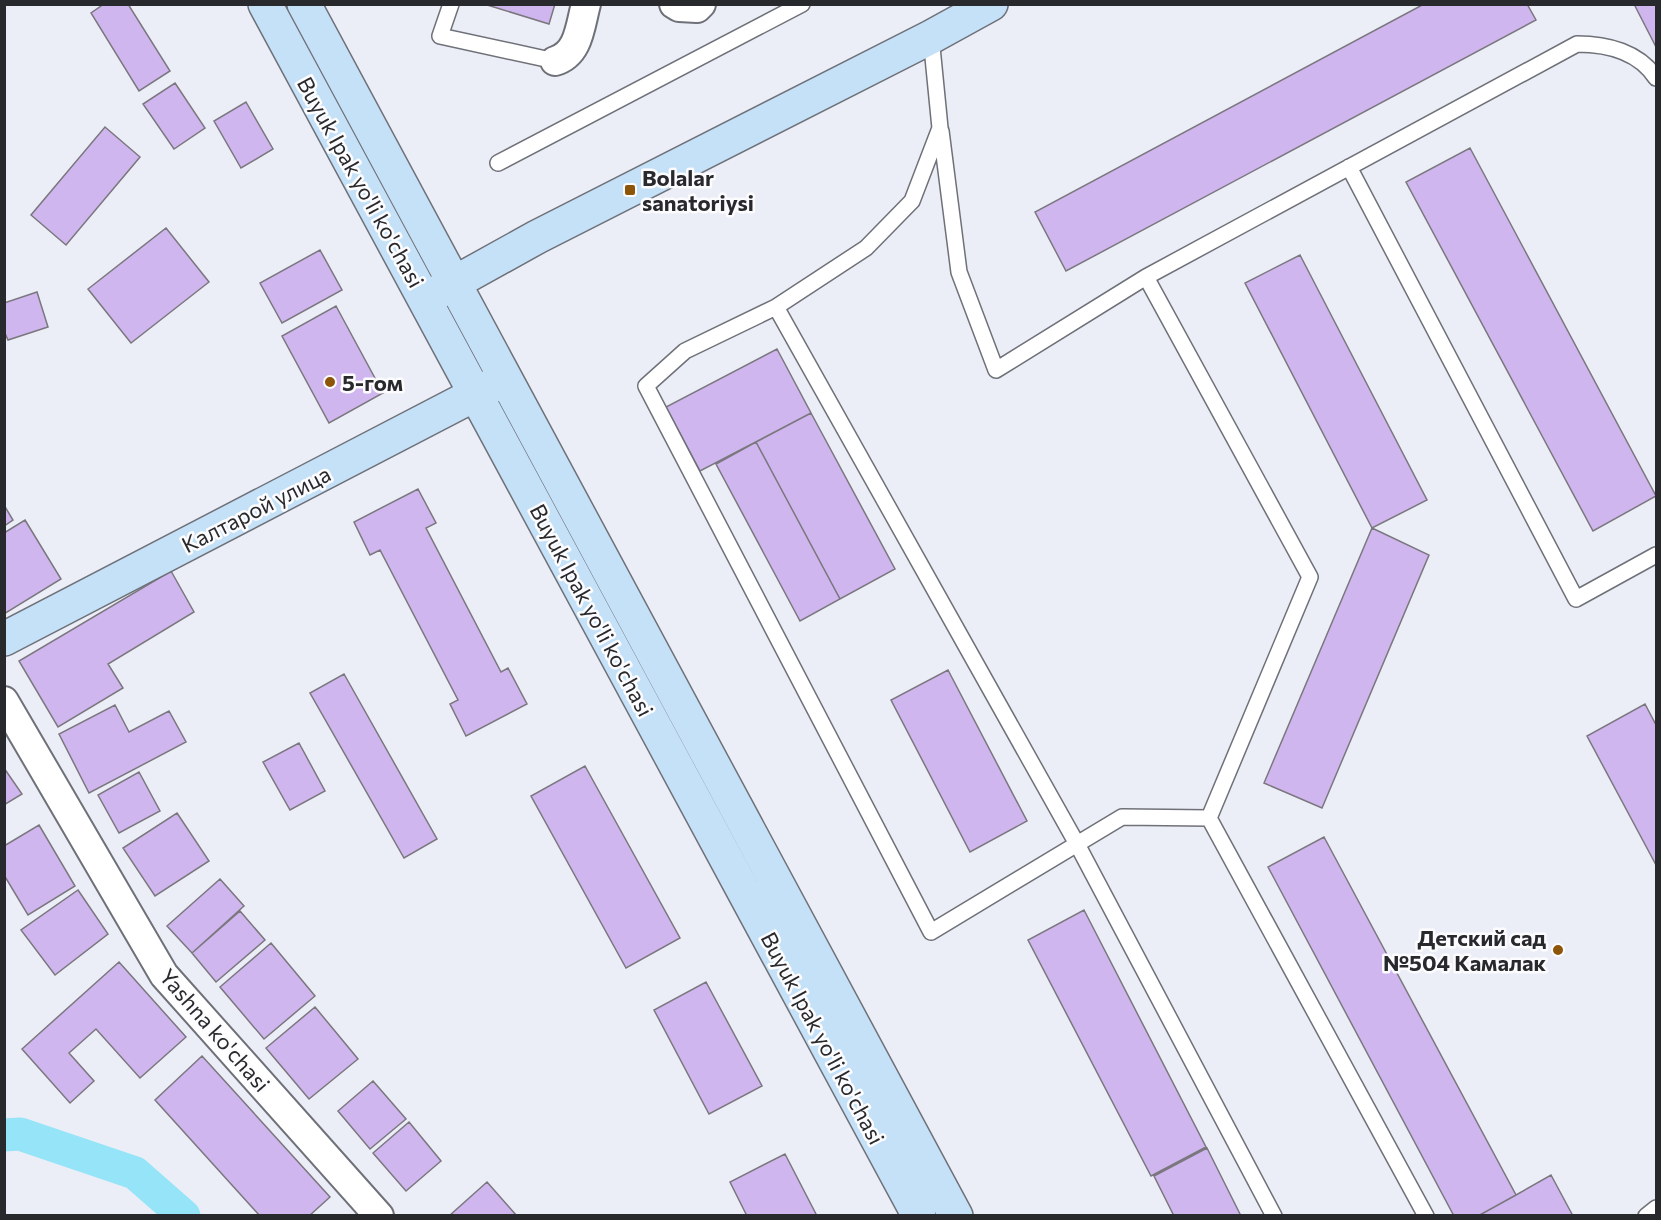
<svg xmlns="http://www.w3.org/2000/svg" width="1661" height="1220" viewBox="0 0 1661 1220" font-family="Commissioner,sans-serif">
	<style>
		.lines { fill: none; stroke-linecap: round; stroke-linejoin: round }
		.canal { stroke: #95e4f8; stroke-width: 33 }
		.building { fill: #d0b6ee; stroke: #7a777e; stroke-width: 1.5 }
		.lane-casing { stroke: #6f7179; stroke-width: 18 }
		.street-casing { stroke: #6f7179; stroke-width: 32 }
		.secondary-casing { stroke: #6f7179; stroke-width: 36 }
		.lane { stroke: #fff; stroke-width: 15 }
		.street { stroke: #fff; stroke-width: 28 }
		.secondary { stroke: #c5e1f8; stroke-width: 33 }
		.poi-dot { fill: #8c5508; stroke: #fcfcfe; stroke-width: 2 }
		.labels { text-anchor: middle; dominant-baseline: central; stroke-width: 5; stroke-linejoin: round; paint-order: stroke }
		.poi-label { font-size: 22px; font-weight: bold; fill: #28292c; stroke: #fcfcfe; text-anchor: start }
		.street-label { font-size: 22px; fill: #28292c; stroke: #fcfcfe }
	</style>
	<rect width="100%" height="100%" fill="#eceef7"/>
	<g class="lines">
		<path class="canal" d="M 4,1135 L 20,1134 L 135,1173 L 184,1216"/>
	</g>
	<path class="building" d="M 104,4 L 128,4 L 170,71 L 139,91 L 91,13 Z
		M 484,4 L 555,4 L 549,24 Z
		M 1424,4 L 1527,4 L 1536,20 L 1066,271 L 1035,212 Z
		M 1634,4 L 1656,4 L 1656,47 Z
		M 175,83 L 205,128 L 174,149 L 143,104 Z
		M 246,102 L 273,149 L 241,168 L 214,121 Z
		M 105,127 L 140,157 L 66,245 L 31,215 Z
		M 1470,148 L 1656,496 L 1593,531 L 1406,182 Z
		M 166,228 L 209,282 L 131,343 L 88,289 Z
		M 320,250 L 342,290 L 282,323 L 260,283 Z
		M 1300,255 L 1427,500 L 1372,528 L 1245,283 Z
		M 37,292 L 48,327 L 8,340 L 4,331 L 4,303 Z
		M 336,306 L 383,393 L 329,423 L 282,336 Z
		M 777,349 L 811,413 L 700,471 L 666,407 Z
		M 811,413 L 895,569 L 840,599 L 756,442 Z
		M 756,442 L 840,599 L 800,621 L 716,464 Z
		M 418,489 L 436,523 L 426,528 L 501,672 L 508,668 L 527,704 L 466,736 L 450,704 L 458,700 L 380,550 L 370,555 L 354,522 Z
		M 4,505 L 13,520 L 4,526 Z
		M 25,520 L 61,579 L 4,614 L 4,533 Z
		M 1372,528 L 1429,555 L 1322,808 L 1264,783 Z
		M 171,571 L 194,612 L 108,664 L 123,688 L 58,727 L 19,661 Z
		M 948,670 L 1027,821 L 970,852 L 891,700 Z
		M 344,674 L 437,839 L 404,858 L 310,693 Z
		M 1645,704 L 1656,725 L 1656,865 L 1587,736 Z
		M 115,705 L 129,732 L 169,711 L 186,742 L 89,793 L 59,734 Z
		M 299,743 L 325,791 L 290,810 L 263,762 Z
		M 585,766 L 680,938 L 626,968 L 531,796 Z
		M 4,768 L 22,794 L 4,805 Z
		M 139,772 L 160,811 L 119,833 L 98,795 Z
		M 177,813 L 209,861 L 155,896 L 123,848 Z
		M 39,825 L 75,886 L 28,915 L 4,875 L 4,846 Z
		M 1324,837 L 1516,1195 L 1478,1216 L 1454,1216 L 1268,867 Z
		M 220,879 L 244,906 L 192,953 L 167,926 Z
		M 78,890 L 108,934 L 55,975 L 21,930 Z
		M 1084,910 L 1206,1147 L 1151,1176 L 1028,940 Z
		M 240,911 L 265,940 L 216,982 L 192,953 Z
		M 271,943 L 315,996 L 264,1039 L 220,987 Z
		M 119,962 L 186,1037 L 140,1078 L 96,1029 L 69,1053 L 94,1081 L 70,1103 L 22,1049 Z
		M 706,982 L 762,1086 L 709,1114 L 654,1010 Z
		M 315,1007 L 358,1059 L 309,1099 L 266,1048 Z
		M 202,1056 L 330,1197 L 309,1216 L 260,1216 L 155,1100 Z
		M 373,1081 L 406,1119 L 370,1149 L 338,1111 Z
		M 409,1122 L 441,1161 L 406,1191 L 373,1153 Z
		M 1207,1148 L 1241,1216 L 1174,1216 L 1154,1176 Z
		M 785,1154 L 817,1216 L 747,1216 L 730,1182 Z
		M 1551,1175 L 1573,1216 L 1478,1216 L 1516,1195 Z
		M 487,1182 L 517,1216 L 449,1216 Z"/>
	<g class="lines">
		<g class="lane-casing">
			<path id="lane" d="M 451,4 L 440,36 L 555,61
				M 931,37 L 940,128 L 912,201 L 866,248 L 776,307 L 685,351 L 646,386 L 931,932 L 1122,817 L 1209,818 L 1426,1216
				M 941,131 L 959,272 L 996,370 L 1146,277 L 1577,44 C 1607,44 1639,52 1656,78
				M 498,163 L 802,4
				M 1349,167 L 1576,599 L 1656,555
				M 1146,277 L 1310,577 L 1209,818
				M 776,307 L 1077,844 L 1274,1216
				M 1646,1216 L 1656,1208"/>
		</g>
		<g class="street-casing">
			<path id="street" d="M 674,4 L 679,7 L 697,8 L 701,4
				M 555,61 C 579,54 580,26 586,4
				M 4,701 L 164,975 L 379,1216"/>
		</g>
		<g class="secondary-casing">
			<path id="secondary" d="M 265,4 L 919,1216
				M 304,4 L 956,1216
				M 436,293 L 537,237 L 931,37 L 991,4
				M 4,639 L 495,384"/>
		</g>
		<use href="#lane" class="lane"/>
		<use href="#street" class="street"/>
		<use href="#secondary" class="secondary"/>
	</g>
	<g class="poi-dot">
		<rect x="624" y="184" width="12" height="12" rx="3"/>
		<circle cx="330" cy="382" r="6"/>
		<circle cx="1558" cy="950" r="6"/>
	</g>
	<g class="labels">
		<g class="poi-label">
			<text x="642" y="177">Bolalar<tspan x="642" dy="25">sanatoriysi</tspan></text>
			<text x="342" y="382">5-гом</text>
			<text x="1546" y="937" text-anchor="end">Детский сад<tspan x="1546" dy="25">№504 Камалак</tspan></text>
		</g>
		<g class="street-label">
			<text transform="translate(361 182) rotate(61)">Buyuk Ipak yo'li ko'chasi</text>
			<text transform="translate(256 509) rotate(-27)">Калтарой улица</text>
			<text transform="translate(592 610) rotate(62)">Buyuk Ipak yo'li ko'chasi</text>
			<text transform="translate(215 1030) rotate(49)">Yashna ko'chasi</text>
			<text transform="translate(823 1038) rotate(62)">Buyuk Ipak yo'li ko'chasi</text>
		</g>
	</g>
	<rect width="1661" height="1220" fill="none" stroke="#28292c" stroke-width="12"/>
</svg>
